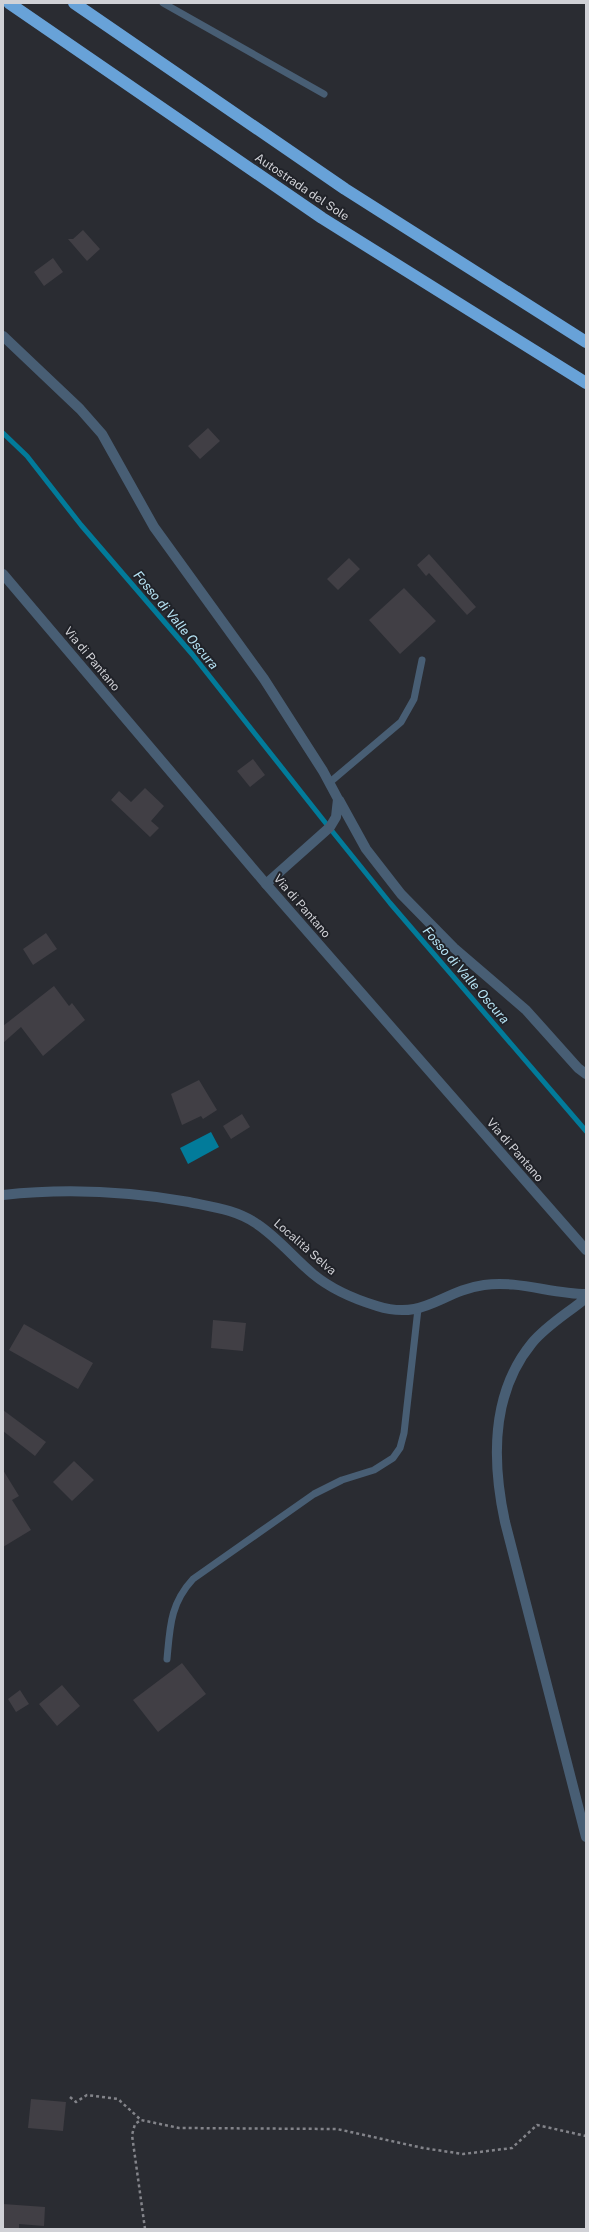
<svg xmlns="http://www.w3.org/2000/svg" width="589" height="2232" viewBox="0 0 589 2232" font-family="'Public Sans',sans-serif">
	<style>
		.water { fill: #027b9a }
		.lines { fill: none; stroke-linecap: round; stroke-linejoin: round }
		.stream { stroke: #027b9a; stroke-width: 5 }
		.building { fill: #413f45 }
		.path { stroke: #83848a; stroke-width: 2.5; stroke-dasharray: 3 3; stroke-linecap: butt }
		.service { stroke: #485e74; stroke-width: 7 }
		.minor { stroke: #485e74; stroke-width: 10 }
		.tertiary { stroke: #485e74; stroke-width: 10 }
		.motorway { stroke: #68a2d8; stroke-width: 12 }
		.labels { text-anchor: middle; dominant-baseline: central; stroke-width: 4; stroke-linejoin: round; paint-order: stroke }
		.street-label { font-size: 12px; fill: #d0d1d6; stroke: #202228 }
		.water-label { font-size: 13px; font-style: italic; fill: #b6e3f4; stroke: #202228 }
	</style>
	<rect width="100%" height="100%" fill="#2a2c32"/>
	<path class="water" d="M 211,1132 L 219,1147 L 188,1164 L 180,1148 Z"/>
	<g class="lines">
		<path class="stream" d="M 3,433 L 27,456 L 81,525 L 192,654 L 328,826
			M 332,831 L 390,903 L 586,1131"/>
	</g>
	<path class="building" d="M 83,230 L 100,249 L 87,261 L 68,239 L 73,239 Z
		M 53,258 L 63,272 L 44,286 L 34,272 Z
		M 208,428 L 220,441 L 200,459 L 188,446 Z
		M 429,554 L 476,607 L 467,615 L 429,573 L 426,576 L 417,565 Z
		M 349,558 L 360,569 L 338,590 L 327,579 Z
		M 404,588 L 436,621 L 400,654 L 369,620 Z
		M 253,759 L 265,775 L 250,787 L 237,771 Z
		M 145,788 L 164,806 L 151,821 L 159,828 L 150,837 L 111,800 L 119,791 L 131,802 Z
		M 46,933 L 57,949 L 33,965 L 23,949 Z
		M 54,986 L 69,1006 L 72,1003 L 85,1020 L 43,1056 L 21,1027 L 3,1043 L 3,1026 Z
		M 199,1080 L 217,1110 L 203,1119 L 201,1116 L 182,1125 L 171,1094 Z
		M 242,1114 L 250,1127 L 231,1139 L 223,1126 Z
		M 213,1320 L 246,1323 L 243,1351 L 211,1348 Z
		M 24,1324 L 93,1363 L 78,1389 L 9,1350 Z
		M 3,1410 L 46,1442 L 35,1456 L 3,1431 Z
		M 74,1461 L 94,1480 L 72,1501 L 53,1482 Z
		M 3,1470 L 19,1496 L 12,1500 L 31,1530 L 3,1547 Z
		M 182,1663 L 206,1694 L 158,1732 L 133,1700 Z
		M 62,1685 L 80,1706 L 57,1726 L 39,1704 Z
		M 20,1690 L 29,1704 L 16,1712 L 8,1699 Z
		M 31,2099 L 66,2102 L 63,2131 L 28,2128 Z
		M 3,2204 L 45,2207 L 44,2226 L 19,2224 L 19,2229 L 3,2229 Z"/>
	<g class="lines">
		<path class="path" d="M 70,2097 L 76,2102 L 87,2095 L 118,2099 L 141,2120
			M 145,2229 L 132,2135 L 135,2124 L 141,2120 L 179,2128 L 337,2129 L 423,2148 L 463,2154 L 512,2148 L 537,2125 L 586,2136"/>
		<path class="service" d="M 163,3 L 324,94
			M 329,783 L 401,722 L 414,699 L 422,660
			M 167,1659 C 170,1627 170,1604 193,1579 L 314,1494 L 342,1480 L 374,1470 L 393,1458 L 400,1448 L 404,1433 L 418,1309"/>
		<path class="minor" d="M 3,336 L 80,409 L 102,434 L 154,527 L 264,679 L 323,771 L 338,799 L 336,817 L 330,827 L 266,884
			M 339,800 L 366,849 L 401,894 L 454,948 L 526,1010 L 578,1068 L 586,1074
			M 3,1195 C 66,1188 127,1191 189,1202 C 213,1207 237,1210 257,1224 C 278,1238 294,1258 313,1274 C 331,1289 354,1299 377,1306 C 425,1321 441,1291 484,1285 C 518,1280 552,1294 586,1294
			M 586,1298 C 568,1313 547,1325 532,1343 C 491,1393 492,1462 505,1522 L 586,1837"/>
		<path class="tertiary" d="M 3,574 L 266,884 L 586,1250"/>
		<path class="motorway" d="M 9,3 L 322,218 L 586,383
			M 74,3 L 345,189 L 586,342"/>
	</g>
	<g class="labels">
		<g class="street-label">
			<text transform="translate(302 187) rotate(34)">Autostrada del Sole</text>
			<text transform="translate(92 659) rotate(50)">Via di Pantano</text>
			<text transform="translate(302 906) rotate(49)">Via di Pantano</text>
			<text transform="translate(515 1150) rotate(49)">Via di Pantano</text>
			<text transform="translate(305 1247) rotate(41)">Località Selva</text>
		</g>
		<g class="water-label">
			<text transform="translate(176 620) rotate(50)">Fosso di Valle Oscura</text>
			<text transform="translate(466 975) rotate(49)">Fosso di Valle Oscura</text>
		</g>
	</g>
	<rect width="589" height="2232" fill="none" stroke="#d0d1d6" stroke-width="8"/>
</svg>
